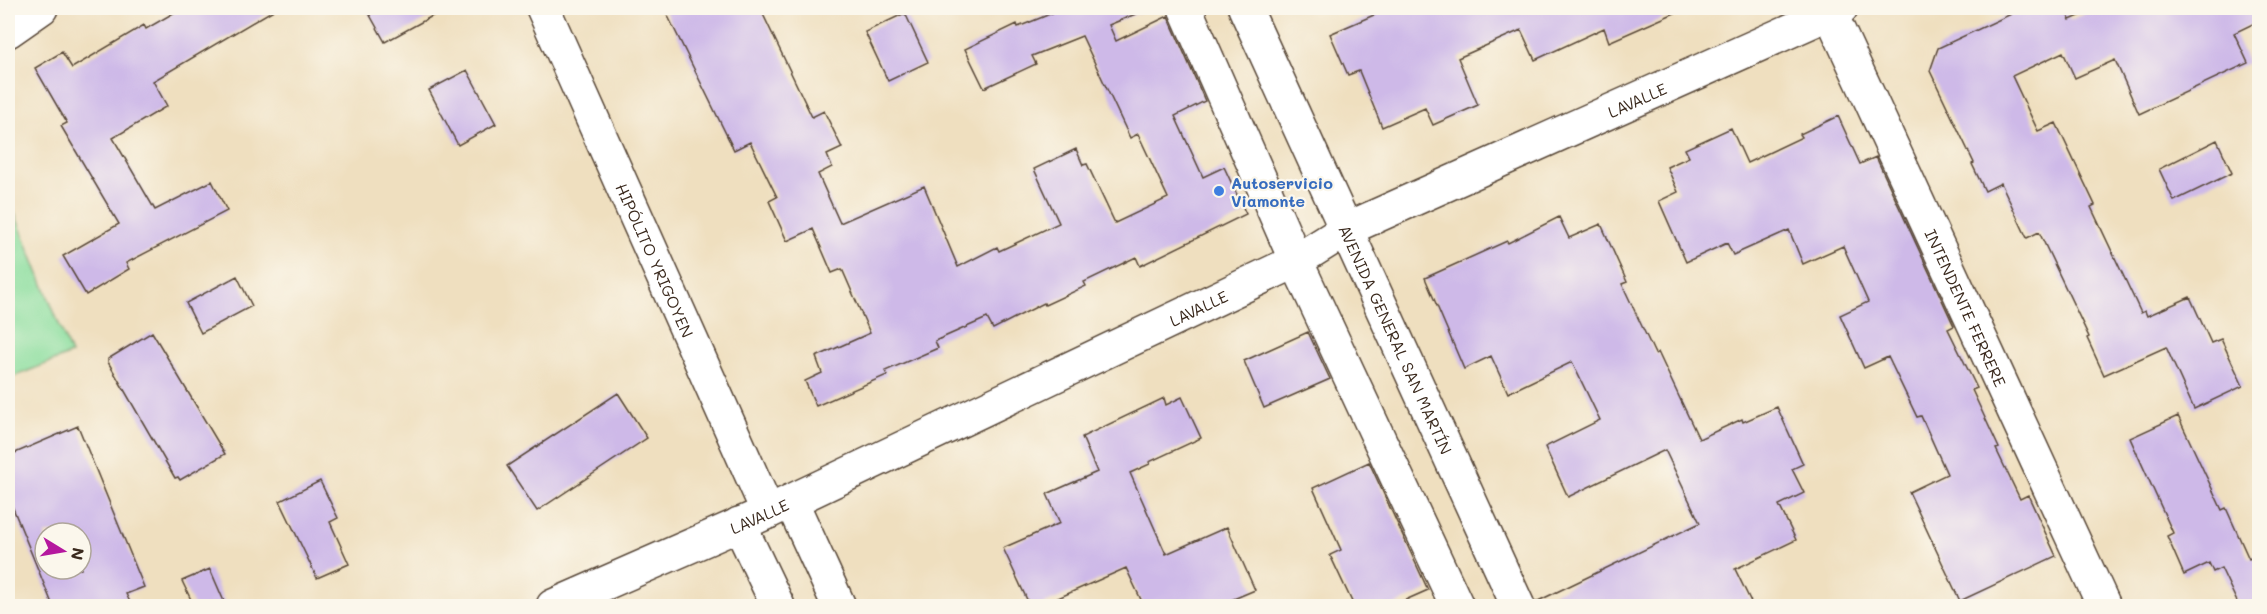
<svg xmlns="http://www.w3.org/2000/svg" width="2267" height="614" viewBox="0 0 2267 614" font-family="Mali,sans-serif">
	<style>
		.green { fill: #8cde9f; stroke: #64845e; stroke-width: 1.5 }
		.building { fill: #ceb9e8; fill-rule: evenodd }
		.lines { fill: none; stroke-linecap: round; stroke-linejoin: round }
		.minor-casing { stroke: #564536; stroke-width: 36 }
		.secondary-casing { stroke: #564536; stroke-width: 36 }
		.minor { stroke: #fff; stroke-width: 33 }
		.secondary { stroke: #fff; stroke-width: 33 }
		.shop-dot { fill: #3f7fe0; stroke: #fbf7ec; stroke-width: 2 }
		.labels { text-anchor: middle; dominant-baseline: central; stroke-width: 4.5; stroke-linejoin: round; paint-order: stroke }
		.street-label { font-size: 16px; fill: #3b2a1e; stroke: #fbf7ec }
		.shop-label { font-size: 16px; font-weight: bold; fill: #366cbe; stroke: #fbf7ec; text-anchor: start }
	</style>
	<rect width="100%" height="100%" fill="#fbf7ec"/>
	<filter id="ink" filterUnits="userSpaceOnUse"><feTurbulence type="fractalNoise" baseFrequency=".0167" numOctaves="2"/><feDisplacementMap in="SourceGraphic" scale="12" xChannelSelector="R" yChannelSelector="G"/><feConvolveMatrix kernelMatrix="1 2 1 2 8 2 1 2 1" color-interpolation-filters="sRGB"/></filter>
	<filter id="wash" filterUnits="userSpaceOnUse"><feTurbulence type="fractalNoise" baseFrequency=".008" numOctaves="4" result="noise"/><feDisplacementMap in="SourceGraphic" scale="24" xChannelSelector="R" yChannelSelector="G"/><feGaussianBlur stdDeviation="1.35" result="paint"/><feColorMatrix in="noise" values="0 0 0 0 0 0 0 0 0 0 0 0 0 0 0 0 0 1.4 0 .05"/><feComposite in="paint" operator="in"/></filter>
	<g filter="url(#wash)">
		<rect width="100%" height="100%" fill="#efdfbf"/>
		<path class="green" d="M 8,197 L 71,354 L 8,379 Z"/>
		<g id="blocks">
			<path class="building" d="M 182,8 L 277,8 L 153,81 L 167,106 L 113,138 L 155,210 L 212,181 L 227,211 L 126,263 L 129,269 L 86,295 L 63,256 L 119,224 L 61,126 L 67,123 L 35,68 L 62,52 L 72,68 L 144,25 L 146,29 Z
				M 366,8 L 447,8 L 385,42 Z
				M 664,8 L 760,8 L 812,117 L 824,111 L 842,148 L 827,155 L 832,167 L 818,174 L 840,223 L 924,186 L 958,267 L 997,247 L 999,251 L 1059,223 L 1034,169 L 1076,149 L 1083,165 L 1087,164 L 1115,223 L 1168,198 L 1138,134 L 1130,138 L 1082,36 L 1032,56 L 1036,64 L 984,88 L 965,49 L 1017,24 L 1018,27 L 1065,8 L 1150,8 L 1109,25 L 1116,41 L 1168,16 L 1205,101 L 1175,116 L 1203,177 L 1224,167 L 1246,214 L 1140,266 L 1136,257 L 1084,282 L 1086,286 L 1045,305 L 1044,303 L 993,329 L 987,318 L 935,341 L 938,348 L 885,371 L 887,375 L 816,406 L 805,381 L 822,373 L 816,357 L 870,333 L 842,269 L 832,273 L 813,229 L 787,241 L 769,201 L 777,197 L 750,142 L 734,150 Z
				M 1390,8 L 1686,8 L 1609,42 L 1604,28 L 1535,60 L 1521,30 L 1458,58 L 1478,105 L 1433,125 L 1425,108 L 1382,127 L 1359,71 L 1348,75 L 1330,34 Z
				M 2024,8 L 2065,8 L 2070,20 L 2098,8 L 2259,8 L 2259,21 L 2234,33 L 2248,63 L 2139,114 L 2115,60 L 2075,78 L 2063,52 L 2012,76 L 2038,131 L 2056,123 L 2095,205 L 2091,207 L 2141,313 L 2145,311 L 2147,316 L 2190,297 L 2211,343 L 2221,339 L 2243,386 L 2194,409 L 2166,347 L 2104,375 L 2087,338 L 2089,337 L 2039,232 L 2027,238 L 2001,183 L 1985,191 L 1972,164 L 1974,163 L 1930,71 L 1938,48 Z
				M 905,13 L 928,62 L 888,81 L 865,32 Z
				M 467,70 L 496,124 L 458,145 L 429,90 Z
				M 1838,116 L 1860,164 L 1876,157 L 1954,326 L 1948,329 L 1977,388 L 1972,390 L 1999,448 L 1996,449 L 2020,499 L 2028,495 L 2056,556 L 1960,601 L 1909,492 L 1947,474 L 1921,416 L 1917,417 L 1888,357 L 1864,368 L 1840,315 L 1868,302 L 1843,246 L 1803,264 L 1789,230 L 1733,255 L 1727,243 L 1686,262 L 1659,201 L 1678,192 L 1667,167 L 1689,157 L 1685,149 L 1731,128 L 1747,163 L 1802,137 L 1800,134 Z
				M 2217,140 L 2232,173 L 2174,201 L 2159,169 Z
				M 1559,217 L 1569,238 L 1601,224 L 1627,282 L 1622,284 L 1655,354 L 1658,352 L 1699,439 L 1742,419 L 1743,422 L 1777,407 L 1803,464 L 1792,469 L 1804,493 L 1779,505 L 1796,540 L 1735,569 L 1753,606 L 1537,606 L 1536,602 L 1700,523 L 1665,450 L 1568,497 L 1545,447 L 1600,420 L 1572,362 L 1508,393 L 1491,356 L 1464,369 L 1425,278 L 1507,241 L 1508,243 Z
				M 237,276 L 252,306 L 201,333 L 186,303 Z
				M 152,332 L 225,454 L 180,480 L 178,477 L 175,478 L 108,362 L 108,359 Z
				M 1308,332 L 1330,379 L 1264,408 L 1244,361 Z
				M 618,393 L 647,438 L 537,511 L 507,466 Z
				M 1182,397 L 1201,438 L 1149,462 L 1150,464 L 1130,473 L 1166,554 L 1227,527 L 1255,590 L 1217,606 L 1144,606 L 1126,568 L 1040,606 L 1030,606 L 1003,548 L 1060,523 L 1047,494 L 1097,472 L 1082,437 L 1164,398 L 1166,405 Z
				M 2178,416 L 2222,510 L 2226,508 L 2249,559 L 2259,554 L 2259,606 L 2239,606 L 2221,568 L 2213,572 L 2209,563 L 2184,575 L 2167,536 L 2173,533 L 2130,438 Z
				M 78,426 L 144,587 L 126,594 L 132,606 L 53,606 L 8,496 L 8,456 ZM 45,533 L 81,533 L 81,569 L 45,569 Z
				M 1369,462 L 1428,590 L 1392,606 L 1354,606 L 1330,555 L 1341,550 L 1313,488 Z
				M 320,481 L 338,518 L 330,522 L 349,564 L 317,578 L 280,501 Z
				M 210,569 L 226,606 L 194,606 L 182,581 Z"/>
		</g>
	</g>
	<g filter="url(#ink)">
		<use href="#blocks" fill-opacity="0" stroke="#564536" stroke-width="1.5"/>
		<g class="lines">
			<g class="minor-casing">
				<g id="minor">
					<path id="s1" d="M 543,8 L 768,512"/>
					<path id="s2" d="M 1828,8 L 2104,606"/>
					<path d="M 8,31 L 41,8"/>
					<path d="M 791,501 L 839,606"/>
					<path d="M 739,524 L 778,606"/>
					<path id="s3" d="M 553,606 L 768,512 L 1296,261 L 1347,229 L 1841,8"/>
				</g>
			</g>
			<g class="secondary-casing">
				<g id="secondary">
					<path d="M 1185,8 L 1296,261 L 1457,606"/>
					<path id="s4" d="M 1245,8 L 1518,606"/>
				</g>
			</g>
			<use href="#minor" class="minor"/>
			<use href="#secondary" class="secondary"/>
		</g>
	</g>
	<circle class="shop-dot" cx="1219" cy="191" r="6"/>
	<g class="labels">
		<g class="street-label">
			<text stroke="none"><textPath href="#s3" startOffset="1197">LAVALLE</textPath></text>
			<text stroke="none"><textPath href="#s1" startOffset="276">HIPÓLITO YRIGOYEN</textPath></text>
			<text stroke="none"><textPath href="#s2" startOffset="330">INTENDENTE FERRERE</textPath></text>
			<text stroke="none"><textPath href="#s3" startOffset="711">LAVALLE</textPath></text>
			<text stroke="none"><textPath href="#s4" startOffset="364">AVENIDA GENERAL SAN MARTÍN</textPath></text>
			<text stroke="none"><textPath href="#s3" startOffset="225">LAVALLE</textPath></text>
		</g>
		<g class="shop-label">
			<text x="1231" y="182">Autoservicio<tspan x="1231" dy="18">Viamonte</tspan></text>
		</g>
	</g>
	<rect width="2267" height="614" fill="none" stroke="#fbf7ec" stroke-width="30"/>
	<g transform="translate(63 551) rotate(101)"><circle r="28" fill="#fbf7ec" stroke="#aea59a" stroke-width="1.5"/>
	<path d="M0-4.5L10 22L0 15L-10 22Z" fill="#b5179e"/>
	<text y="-9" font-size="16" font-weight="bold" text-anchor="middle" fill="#3b2a1e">N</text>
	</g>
</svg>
